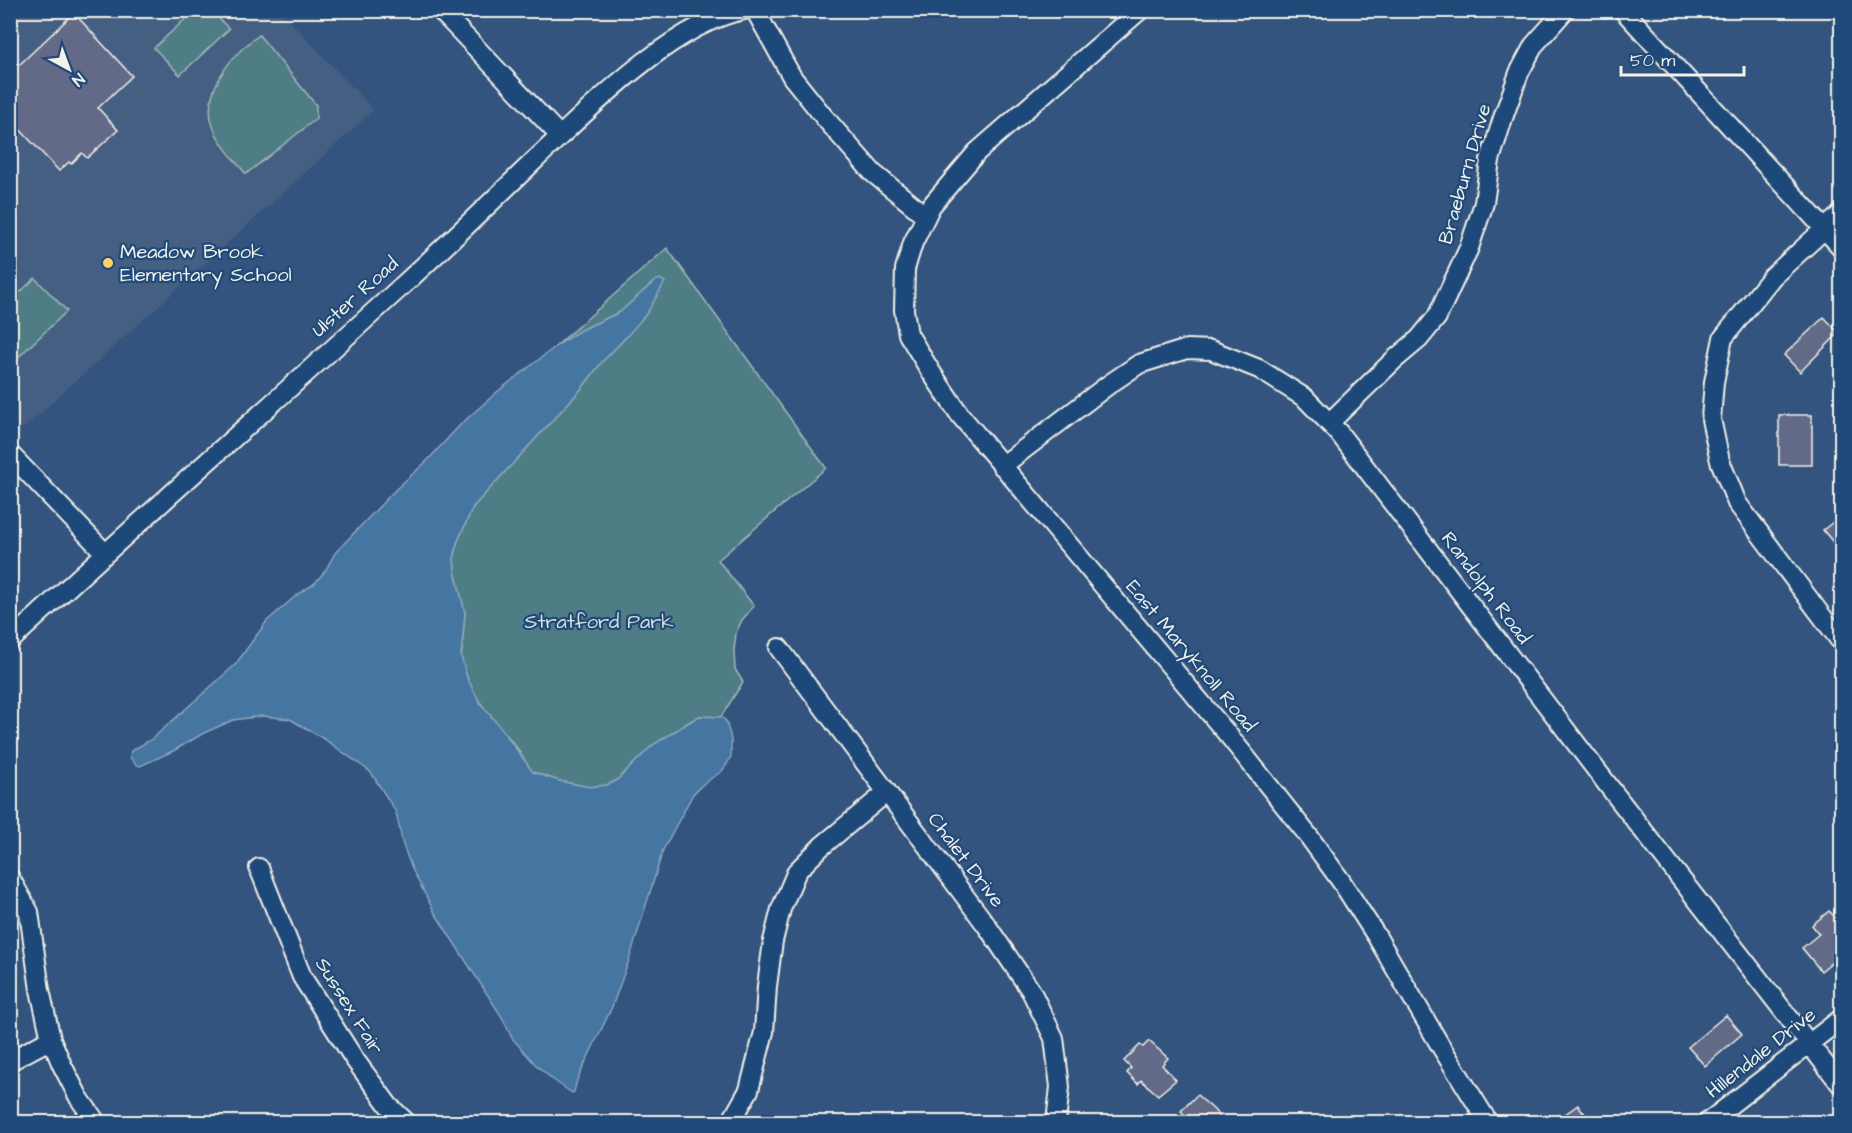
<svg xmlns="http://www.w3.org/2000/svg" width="1852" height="1133" viewBox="0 0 1852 1133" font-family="'Architects Daughter',sans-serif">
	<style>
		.built { fill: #455e83 }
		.green { fill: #4f7d86; stroke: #a2b7b7; stroke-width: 1.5 }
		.water { fill: #4574a1; stroke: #8ba6bd; stroke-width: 1.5 }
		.building { fill: #636a88; stroke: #f4f1e8; stroke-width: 1.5 }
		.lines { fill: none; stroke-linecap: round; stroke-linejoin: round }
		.minor-casing { stroke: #f4f1e8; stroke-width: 22 }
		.minor { stroke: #1f4a7a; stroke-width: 18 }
		.poi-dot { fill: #ffd166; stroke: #1f4a7a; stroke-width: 2 }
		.labels { text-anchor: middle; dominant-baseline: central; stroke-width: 4.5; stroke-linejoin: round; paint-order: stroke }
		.street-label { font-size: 20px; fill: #f4f1e8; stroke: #1f4a7a }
		.poi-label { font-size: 20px; fill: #f4f1e8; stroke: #1f4a7a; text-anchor: start }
		.park-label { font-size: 20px; fill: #dbe0d9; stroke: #1f4a7a }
	</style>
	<rect width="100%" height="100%" fill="#33547e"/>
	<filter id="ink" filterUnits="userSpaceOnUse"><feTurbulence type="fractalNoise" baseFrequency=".0167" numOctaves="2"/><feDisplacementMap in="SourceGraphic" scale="12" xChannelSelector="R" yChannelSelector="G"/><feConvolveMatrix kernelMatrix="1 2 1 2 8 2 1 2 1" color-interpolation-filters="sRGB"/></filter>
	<g filter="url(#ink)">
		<path class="built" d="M 11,11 L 280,11 L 374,110 L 23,429 L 11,416 Z"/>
		<path class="green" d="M 195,10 L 212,11 L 229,29 L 180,75 L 154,48 Z
			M 259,35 L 316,105 L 316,119 L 246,174 C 236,162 225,150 218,137 C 195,99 228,57 259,35 Z
			M 667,248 L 826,468 L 718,560 L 754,606 L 742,620 L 736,633 L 734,651 L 735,669 L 743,682 L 721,717 L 699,716 L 686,724 L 653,745 L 616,781 L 607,785 L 590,787 L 559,781 L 533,772 L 528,766 L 517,748 L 474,695 L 461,661 L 465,613 L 455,571 L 454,559 L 457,543 L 473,507 L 582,388 L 601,363 L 627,336 L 655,281 L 620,312 L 579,331 L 555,347 Z
			M 35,278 L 67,311 L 11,364 L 11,301 Z"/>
		<path class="water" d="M 660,279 L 665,282 L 647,313 L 627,336 L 601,363 L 582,388 L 473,507 L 457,543 L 454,559 L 455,571 L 465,613 L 461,656 L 467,678 L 481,704 L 500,727 L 533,772 L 559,781 L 590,787 L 607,785 L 616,781 L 653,745 L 699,716 L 721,717 L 726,721 L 731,739 L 731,756 L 727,764 L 722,771 L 703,784 L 693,794 L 663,850 L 630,957 L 612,1007 L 577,1080 L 574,1092 L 572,1093 L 552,1079 L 536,1065 L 512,1038 L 502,1017 L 435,913 L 412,869 L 403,845 L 396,812 L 372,774 L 368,770 L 324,739 L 290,719 L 262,716 L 233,720 L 204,733 L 173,751 L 140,766 L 135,764 L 130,757 L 131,751 L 152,739 L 235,665 L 267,621 L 298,594 L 314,584 L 325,571 L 335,553 L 396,489 L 427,461 L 460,425 L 497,392 L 555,347 L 579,331 L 620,312 L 655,281 Z"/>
		<path class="building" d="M 74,13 L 132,76 L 98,108 L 118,130 L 87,158 L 82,153 L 71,164 L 69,162 L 59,171 L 10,119 L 10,57 L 19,65 Z
			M 1824,317 L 1839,333 L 1800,372 L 1784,355 Z
			M 1779,415 L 1812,415 L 1812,465 L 1779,465 Z
			M 1842,515 L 1842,553 L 1823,530 Z
			M 1842,910 L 1842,954 L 1821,971 L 1802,948 L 1819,934 L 1812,925 L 1829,911 L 1834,916 Z
			M 1726,1015 L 1742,1034 L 1705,1066 L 1688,1047 Z
			M 1149,1041 L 1168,1058 L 1162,1065 L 1176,1080 L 1158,1095 L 1141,1080 L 1138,1084 L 1127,1073 L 1131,1068 L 1124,1061 L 1140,1045 L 1143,1047 Z
			M 1197,1095 L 1213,1109 L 1225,1122 L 1192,1122 L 1181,1111 Z
			M 1578,1105 L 1591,1122 L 1554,1122 Z"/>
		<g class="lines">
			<g class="minor-casing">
				<path id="minor" d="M 440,10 L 560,136
					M 755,10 L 792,77 L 824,117 L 873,173 L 926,216
					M 1140,10 L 977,152 L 931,206 L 913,243 L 905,269 L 904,310 L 908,334 L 931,372 L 960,415 L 1229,736 L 1307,834 L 1341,881 L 1377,937 L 1440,1045 L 1488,1122
					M 1623,10 L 1842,248
					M 1842,213 L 1772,277 L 1723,338 L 1714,382 L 1711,419 L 1720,461 L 1737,503 L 1842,643
					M 1329,423 L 1394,360 L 1419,339 L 1437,317 L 1469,248 L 1484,203 L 1490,160 L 1503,118 L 1519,73 L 1534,45 L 1565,10
					M 10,454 L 105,553
					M 1002,466 L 1108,385 L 1139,364 L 1187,349 L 1211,350 L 1259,369 L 1305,398 L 1339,433 L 1617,797 L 1842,1086
					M 10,641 C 139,521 272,405 402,286 C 447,245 492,201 536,159 C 588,110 674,22 745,10
					M 779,648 L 987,926 L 1031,991 L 1054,1038 L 1060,1087 L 1056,1122
					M 259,868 L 302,977 L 355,1060 L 389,1106 L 406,1122
					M 10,878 L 29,912 L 40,990 L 51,1039 L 62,1065 L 79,1098 L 96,1122
					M 10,1061 L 51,1039
					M 731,1122 L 749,1090 L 764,1032 L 767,986 L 773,941 L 781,909 L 797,871 L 822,846 L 887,792
					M 1708,1122 L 1842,1018"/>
			</g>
			<use href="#minor" class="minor"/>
		</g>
	</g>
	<circle class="poi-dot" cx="108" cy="263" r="6"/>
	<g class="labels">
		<g class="street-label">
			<text transform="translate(1465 174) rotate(-74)">Braeburn Drive</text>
			<text transform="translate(355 297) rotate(-42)">Ulster Road</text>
			<text transform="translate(1486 588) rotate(53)">Randolph Road</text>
			<text transform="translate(1191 656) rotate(50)">East Maryknoll Road</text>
			<text transform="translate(966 860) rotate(53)">Chalet Drive</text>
			<text transform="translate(349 1006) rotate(58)">Sussex Fair</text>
			<text transform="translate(1761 1053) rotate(-38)">Hillendale Drive</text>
		</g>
		<g class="poi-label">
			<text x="120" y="252">Meadow Brook<tspan x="120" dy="23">Elementary School</tspan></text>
		</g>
		<g class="park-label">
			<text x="599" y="622">Stratford Park</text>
		</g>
	</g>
	<rect width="1852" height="1133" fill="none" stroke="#1f4a7a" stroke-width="36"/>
	<rect x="18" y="18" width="1816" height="1097" fill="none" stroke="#f4f1e8" stroke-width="2" filter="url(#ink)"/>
	<g transform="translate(69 69) rotate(139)" stroke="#1f4a7a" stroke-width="4.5" paint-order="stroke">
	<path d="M0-4.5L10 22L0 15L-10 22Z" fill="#f4f1e8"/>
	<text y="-9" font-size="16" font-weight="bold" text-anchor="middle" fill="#f4f1e8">N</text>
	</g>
	<path d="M1621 66v9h123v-9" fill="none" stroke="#f4f1e8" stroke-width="3"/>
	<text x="1630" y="66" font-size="18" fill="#f4f1e8" stroke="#1f4a7a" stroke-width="4.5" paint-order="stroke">50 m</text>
</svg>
